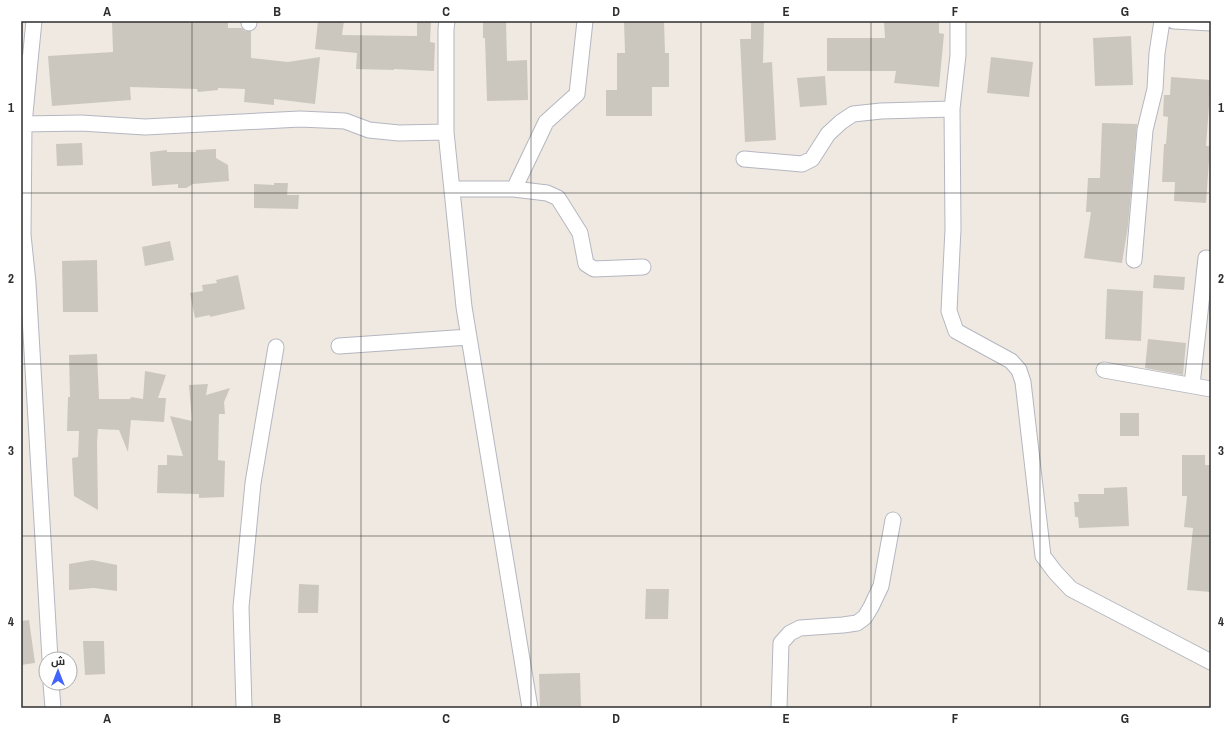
<svg xmlns="http://www.w3.org/2000/svg" width="1232" height="729" viewBox="0 0 1232 729" font-family="'Archivo Narrow',Cairo,sans-serif">
	<style>
		.building { fill: #cbc7bf }
		.lines { fill: none; stroke-linecap: round; stroke-linejoin: round }
		.minor-casing { stroke: #b4b7c1; stroke-width: 17 }
		.minor { stroke: #fff; stroke-width: 15 }
		.grid { fill: none; stroke: #2e2e2e; stroke-width: 1; stroke-opacity: 0.55 }
		.neatline { fill: none; stroke: #2e2e2e; stroke-width: 1.5 }
		.grid-label { font-size: 13px; text-anchor: middle; font-weight: bold; fill: #2e2e2e }
	</style>
	<rect width="100%" height="100%" fill="#efe9e1"/>
	<path class="building" d="M 112,21 L 228,21 L 228,28 L 242,28 L 245,31 L 251,31 L 251,58 L 288,62 L 320,57 L 315,104 L 274,99 L 274,105 L 244,102 L 245,89 L 218,88 L 218,90 L 198,92 L 197,89 L 130,87 L 131,100 L 52,106 L 48,56 L 113,52 Z
		M 318,21 L 344,21 L 342,35 L 417,36 L 417,21 L 431,21 L 430,42 L 435,43 L 434,71 L 394,69 L 394,70 L 356,69 L 357,53 L 315,49 Z
		M 483,21 L 506,21 L 507,61 L 527,60 L 528,100 L 487,101 L 485,38 L 483,38 Z
		M 624,21 L 664,21 L 665,53 L 669,53 L 669,87 L 652,87 L 652,116 L 606,116 L 606,90 L 617,90 L 617,53 L 625,53 Z
		M 751,21 L 764,21 L 763,63 L 772,62 L 776,140 L 745,142 L 740,39 L 751,39 Z
		M 884,21 L 939,21 L 939,33 L 944,34 L 939,87 L 894,83 L 896,71 L 827,71 L 827,38 L 885,38 Z
		M 1131,36 L 1133,85 L 1095,86 L 1093,38 Z
		M 991,57 L 1033,62 L 1029,97 L 987,93 Z
		M 825,76 L 827,105 L 800,107 L 797,78 Z
		M 1171,77 L 1211,80 L 1206,146 L 1210,146 L 1206,203 L 1174,201 L 1175,182 L 1162,182 L 1164,144 L 1166,144 L 1168,117 L 1163,116 L 1164,95 L 1170,95 Z
		M 1102,123 L 1137,124 L 1128,226 L 1122,263 L 1084,258 L 1091,212 L 1086,212 L 1088,178 L 1100,178 Z
		M 82,143 L 83,165 L 57,166 L 56,144 Z
		M 216,149 L 216,158 L 228,165 L 229,181 L 193,184 L 186,188 L 178,188 L 178,184 L 152,186 L 150,152 L 167,150 L 167,152 L 196,152 L 196,150 Z
		M 274,183 L 288,183 L 287,195 L 299,195 L 298,209 L 254,208 L 254,184 L 274,185 Z
		M 170,241 L 174,260 L 145,266 L 142,247 Z
		M 97,260 L 98,312 L 63,312 L 62,261 Z
		M 238,275 L 245,309 L 210,317 L 210,315 L 195,318 L 190,293 L 203,291 L 202,285 L 217,283 L 216,280 Z
		M 1154,275 L 1185,277 L 1184,290 L 1153,288 Z
		M 1107,289 L 1143,291 L 1141,341 L 1105,339 Z
		M 1148,339 L 1186,343 L 1183,375 L 1145,368 Z
		M 97,354 L 99,399 L 130,399 L 131,397 L 143,399 L 145,371 L 166,375 L 158,398 L 166,398 L 164,422 L 131,420 L 128,452 L 119,430 L 98,429 L 97,442 L 98,510 L 74,496 L 72,458 L 78,457 L 79,431 L 67,431 L 68,397 L 70,397 L 69,355 Z
		M 208,384 L 206,395 L 230,388 L 224,402 L 225,414 L 219,414 L 218,460 L 225,461 L 224,497 L 199,498 L 199,494 L 157,493 L 158,465 L 167,465 L 167,455 L 183,456 L 170,416 L 192,421 L 189,385 Z
		M 1120,413 L 1139,413 L 1139,436 L 1120,436 Z
		M 1182,455 L 1205,455 L 1205,465 L 1211,465 L 1211,592 L 1187,590 L 1193,528 L 1184,527 L 1187,496 L 1182,496 Z
		M 1127,487 L 1129,526 L 1079,528 L 1078,517 L 1075,517 L 1074,502 L 1079,502 L 1078,494 L 1104,494 L 1104,488 Z
		M 92,560 L 117,565 L 117,591 L 94,588 L 69,590 L 69,564 Z
		M 299,584 L 319,585 L 318,613 L 298,613 Z
		M 646,589 L 669,589 L 668,619 L 645,619 Z
		M 29,620 L 35,663 L 21,665 L 21,621 Z
		M 83,641 L 104,641 L 105,674 L 85,675 Z
		M 580,673 L 581,707 L 540,708 L 539,674 Z"/>
	<g class="lines">
		<g class="minor-casing">
			<path id="minor" d="M 447,21 L 446,29 L 446,132 L 464,307 L 530,708
				M 958,21 L 958,55 L 952,109 L 953,229 L 949,311 L 956,331 L 1011,361 L 1019,370 L 1023,382 L 1043,556 L 1055,572 L 1071,589 L 1211,662
				M 1174,21 L 1211,23
				M 249,23 L 249,21
				M 30,61 L 24,124 L 23,235 L 28,283 L 50,659
				M 21,63 L 30,61 L 34,21
				M 24,124 L 81,123 L 145,127 L 300,119 L 345,121 L 369,130 L 399,133 L 446,132
				M 744,159 L 802,164 L 812,159 L 828,134 L 841,122 L 853,114 L 881,111 L 952,109
				M 452,189 L 514,189 L 547,193 L 558,198 L 580,233 L 586,264 L 594,269 L 643,267
				M 514,189 L 546,122 L 577,94 L 585,21
				M 1134,260 L 1145,130 L 1155,89 L 1157,53 L 1162,21
				M 339,346 L 469,337
				M 1104,370 L 1211,389
				M 1192,385 L 1206,258
				M 51,683 L 53,708
				M 244,708 L 241,607 L 253,483 L 276,347
				M 779,708 L 781,643 L 790,633 L 800,628 L 843,625 L 857,623 L 865,617 L 871,607 L 881,586 L 893,520"/>
		</g>
		<use href="#minor" class="minor"/>
	</g>
	<path class="grid" d="M 192,21 L 192,708M 361,21 L 361,708M 531,21 L 531,708M 701,21 L 701,708M 871,21 L 871,708M 1040,21 L 1040,708M 21,193 L 1211,193M 21,364 L 1211,364M 21,536 L 1211,536"/>
	<rect width="1232" height="729" fill="none" stroke="#ffffff" stroke-width="44"/>
	<g transform="translate(58 671)"><circle r="19" fill="#ffffff" stroke="#ababab"/>
	<path d="M0-3L7 15L0 10L-7 15Z" fill="#4264fb"/>
	<text y="-6" font-size="11" font-weight="bold" text-anchor="middle" fill="#2e2e2e">ش</text>
	</g>
	<rect x="22" y="22" width="1188" height="685" class="neatline"/>
	<g class="grid-label">
		<text x="107" y="16">A</text>
		<text x="277" y="16">B</text>
		<text x="446" y="16">C</text>
		<text x="616" y="16">D</text>
		<text x="786" y="16">E</text>
		<text x="955" y="16">F</text>
		<text x="1125" y="16">G</text>
		<text x="11" y="112">1</text>
		<text x="1221" y="112">1</text>
		<text x="11" y="283">2</text>
		<text x="1221" y="283">2</text>
		<text x="11" y="455">3</text>
		<text x="1221" y="455">3</text>
		<text x="11" y="626">4</text>
		<text x="1221" y="626">4</text>
		<text x="107" y="723">A</text>
		<text x="277" y="723">B</text>
		<text x="446" y="723">C</text>
		<text x="616" y="723">D</text>
		<text x="786" y="723">E</text>
		<text x="955" y="723">F</text>
		<text x="1125" y="723">G</text>
	</g>
</svg>
